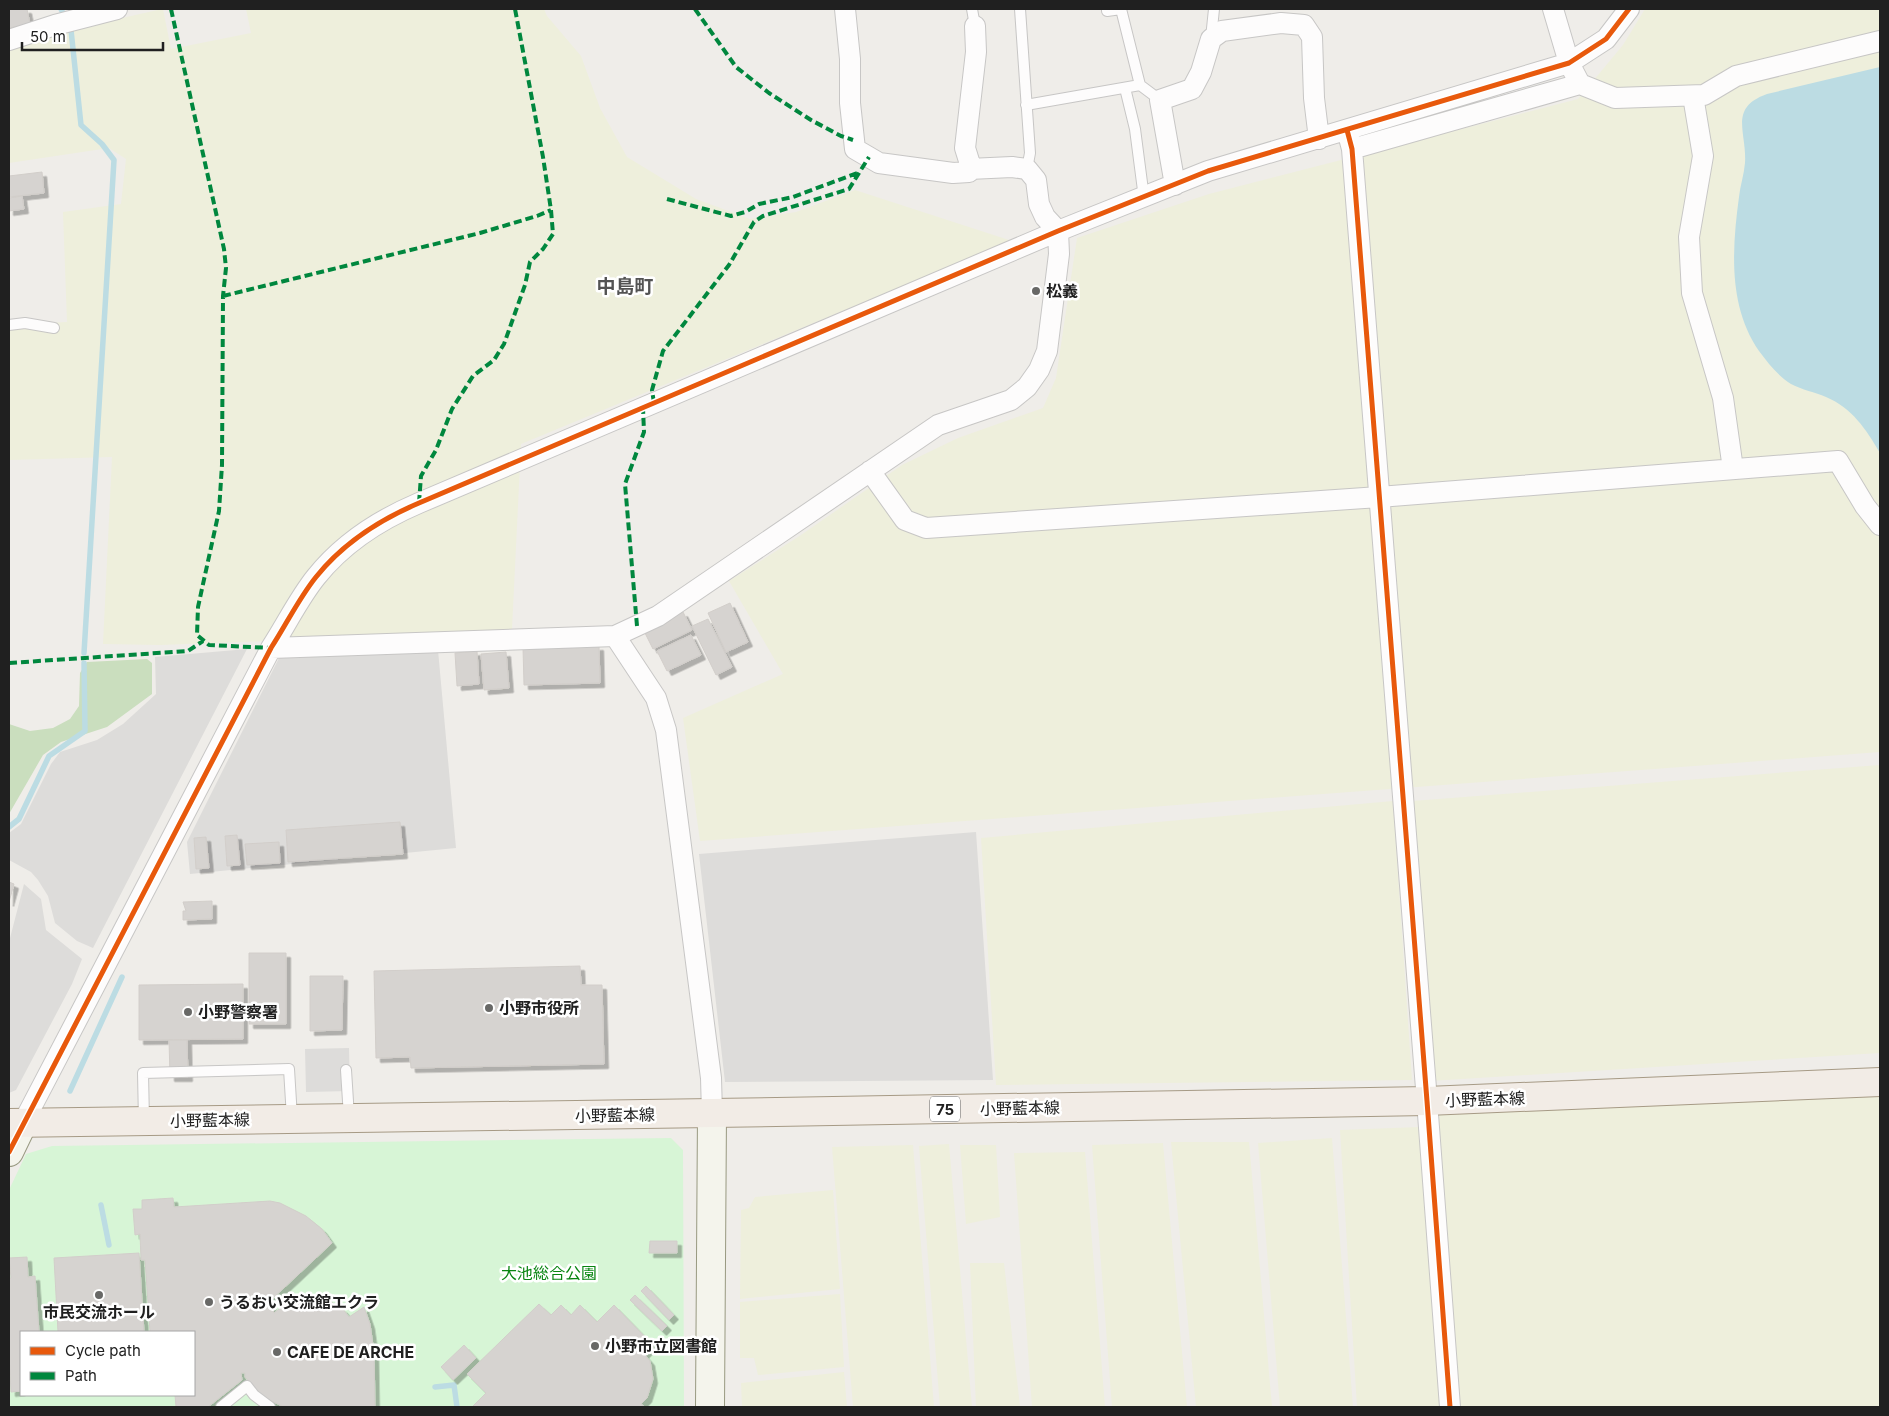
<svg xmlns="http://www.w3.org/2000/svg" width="1889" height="1416" viewBox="0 0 1889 1416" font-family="Inter,'Noto Sans JP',sans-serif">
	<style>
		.religious { fill: #dddcda }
		.farmland { fill: #eeefdc }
		.forest { fill: #cadebe }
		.park { fill: #d7f5d6; fill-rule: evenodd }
		.water { fill: #bcdce3 }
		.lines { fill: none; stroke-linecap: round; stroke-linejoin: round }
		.stream { stroke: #bcdce3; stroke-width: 5.5 }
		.building { fill: #d6d3d0; stroke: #d2ceca; filter: url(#shadow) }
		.lane-casing { stroke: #c7c6c5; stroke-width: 12 }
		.street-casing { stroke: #c7c6c5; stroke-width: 22 }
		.secondary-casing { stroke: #989980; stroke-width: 30 }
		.primary-casing { stroke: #a69a85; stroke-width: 30 }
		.lane { stroke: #fdfcfc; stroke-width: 10 }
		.street { stroke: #fdfcfc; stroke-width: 20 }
		.secondary { stroke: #f4f4ec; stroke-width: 28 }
		.primary { stroke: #f2ece6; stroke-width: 28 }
		.quiet { stroke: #00873e; stroke-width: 4; stroke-dasharray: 8 4; stroke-linecap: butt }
		.cycleway-casing { stroke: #fff; stroke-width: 8 }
		.cycleway { stroke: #e8590c; stroke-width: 5 }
		.poi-dot { fill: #686866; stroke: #fff; stroke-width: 2 }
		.labels { text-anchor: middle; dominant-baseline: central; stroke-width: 5; stroke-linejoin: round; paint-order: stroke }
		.shield { fill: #fff; stroke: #636363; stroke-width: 1 }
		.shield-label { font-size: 15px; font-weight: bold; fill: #202020 }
		.poi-label { font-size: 16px; font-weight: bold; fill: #202020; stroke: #fff; text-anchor: start }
		.street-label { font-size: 16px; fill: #202020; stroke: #fff }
		.park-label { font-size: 16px; fill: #088511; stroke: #fff }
		.quarter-label { font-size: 19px; font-weight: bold; fill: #535353; stroke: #fff }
	</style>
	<defs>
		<filter id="shadow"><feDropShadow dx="4.5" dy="4.5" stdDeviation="0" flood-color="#0004"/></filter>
	</defs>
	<rect width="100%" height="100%" fill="#efede9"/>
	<path class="religious" d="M 247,649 L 93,948 L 77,941 L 55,923 L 48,896 L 38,880 L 31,872 L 9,860 L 9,833 L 21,824 L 51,764 L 60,752 L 97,740 L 123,724 L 156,694 L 155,657 Z
		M 438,650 L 456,848 L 190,874 L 187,842 L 279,658 Z
		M 976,832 L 993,1080 L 725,1082 L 699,854 Z
		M 24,884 L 41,899 L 46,930 L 82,959 L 72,984 L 16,1090 L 9,1093 L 9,942 Z
		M 349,1048 L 350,1091 L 306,1092 L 305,1049 Z"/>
	<path class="farmland" d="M 162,9 L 163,9 L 171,49 L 251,33 L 246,9 L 544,9 L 547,16 L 581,56 L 600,108 L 627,157 L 696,199 L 750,219 L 796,212 L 855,190 L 1012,241 L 521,444 L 512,629 L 454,634 L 160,645 L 103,644 L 112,457 L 9,460 L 9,325 L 67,322 L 63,212 L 121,204 L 126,159 L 109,148 L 9,163 L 9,51 L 78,28 Z
		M 1645,9 L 1880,9 L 1880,752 L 700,841 L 683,718 L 783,674 L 729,581 L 801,535 L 902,465 L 958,438 L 1043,408 L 1056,378 L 1077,238 L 1209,194 L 1578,99 L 1623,45 Z
		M 1880,765 L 1880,1053 L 1430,1081 L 1412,801 Z
		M 1393,801 L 1412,1080 L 996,1085 L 981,838 Z
		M 1880,1092 L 1880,1407 L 1458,1407 L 1433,1110 Z
		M 1420,1127 L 1440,1407 L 1357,1407 L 1340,1130 Z
		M 1332,1138 L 1353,1407 L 1280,1407 L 1258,1143 Z
		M 1171,1142 L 1249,1142 L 1272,1407 L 1196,1407 Z
		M 1163,1143 L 1187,1407 L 1112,1407 L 1092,1145 Z
		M 949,1144 L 972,1407 L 940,1407 L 919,1146 Z
		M 913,1145 L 934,1407 L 853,1407 L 832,1147 Z
		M 960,1145 L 996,1145 L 1000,1217 L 966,1224 Z
		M 1085,1152 L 1105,1407 L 1032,1407 L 1014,1153 Z
		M 833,1190 L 840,1289 L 740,1299 L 741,1210 L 749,1208 L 755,1197 Z
		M 970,1263 L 1004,1263 L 1020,1407 L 976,1407 Z
		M 840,1294 L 844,1367 L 758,1375 L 754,1358 L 740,1358 L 740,1302 Z
		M 844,1372 L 847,1407 L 742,1407 L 741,1383 Z"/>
	<path class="forest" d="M 147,659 L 152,663 L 152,694 L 107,727 L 61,742 L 43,755 L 9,814 L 9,724 L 30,731 L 53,728 L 70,719 L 79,706 L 80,673 L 87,662 Z"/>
	<path class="park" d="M 671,1138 L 683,1150 L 684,1407 L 9,1407 L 9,1190 L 26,1154 L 52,1146 ZM 21,1332 L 194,1332 L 194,1395 L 21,1395 Z"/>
	<path class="water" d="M 1880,67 L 1880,453 C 1866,429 1852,408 1826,397 C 1815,392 1802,390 1791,384 C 1778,376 1768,363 1759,351 C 1728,306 1732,249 1739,197 C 1740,186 1744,175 1745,163 C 1747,132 1728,108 1767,94 Z"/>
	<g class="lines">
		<path class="stream" d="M 61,9 L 62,11
			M 71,30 L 81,125 L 102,144 L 114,160 L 84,653
			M 9,827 L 19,819 L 49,756 L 85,731 L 84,663
			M 70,1091 L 122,977
			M 101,1205 L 109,1245
			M 435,1387 L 454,1385 L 457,1407"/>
	</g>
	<path class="building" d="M 9,9 L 27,9 L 30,24 L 9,28 Z
		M 42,172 L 44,193 L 9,197 L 9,176 Z
		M 22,196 L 24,209 L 9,211 L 9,198 Z
		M 730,603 L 748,642 L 726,652 L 708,613 Z
		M 683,612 L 692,630 L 653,649 L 644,631 Z
		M 708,619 L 732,667 L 716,675 L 692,626 Z
		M 691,635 L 701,655 L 667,671 L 657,651 Z
		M 599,646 L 600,683 L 524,685 L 523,648 Z
		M 477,651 L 479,684 L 457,686 L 455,653 Z
		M 506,652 L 509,688 L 484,690 L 481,654 Z
		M 400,822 L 403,854 L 288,862 L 286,830 Z
		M 237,835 L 240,865 L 227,866 L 225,836 Z
		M 206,837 L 209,868 L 196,869 L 194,838 Z
		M 279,842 L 280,863 L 247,865 L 245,844 Z
		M 9,882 L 14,884 L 9,902 Z
		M 212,901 L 212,919 L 183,920 L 183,911 L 186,911 L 183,902 Z
		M 249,953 L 286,953 L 286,1024 L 249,1024 Z
		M 580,966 L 581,985 L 602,985 L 604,1064 L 411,1068 L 410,1057 L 376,1058 L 374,971 Z
		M 310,976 L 343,976 L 342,1030 L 310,1031 Z
		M 243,984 L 243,1039 L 139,1040 L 139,985 Z
		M 169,1040 L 187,1040 L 188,1077 L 170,1077 Z
		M 173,1198 L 174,1207 L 270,1201 L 280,1203 L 306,1216 L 322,1229 L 332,1243 L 270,1301 L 274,1313 L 289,1301 L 307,1296 L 326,1299 L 343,1309 L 349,1317 L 364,1307 L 370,1324 L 374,1352 L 375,1407 L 282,1406 L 267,1399 L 255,1389 L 245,1377 L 245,1373 L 241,1373 L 242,1380 L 208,1407 L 176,1407 L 175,1395 L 194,1395 L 194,1332 L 150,1332 L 145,1260 L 141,1260 L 140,1234 L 135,1235 L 133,1209 L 142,1209 L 142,1200 Z
		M 650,1241 L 677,1241 L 677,1253 L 649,1253 Z
		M 139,1253 L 144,1332 L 58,1332 L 54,1258 Z
		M 27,1257 L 28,1277 L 35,1276 L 39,1332 L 21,1332 L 21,1391 L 11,1392 L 9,1356 L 9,1278 L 11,1278 L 9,1258 Z
		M 646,1286 L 674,1315 L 669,1320 L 641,1291 Z
		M 635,1295 L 667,1326 L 662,1331 L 630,1300 Z
		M 539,1304 L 551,1315 L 561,1305 L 571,1315 L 580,1305 L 597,1322 L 614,1305 L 653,1345 L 644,1354 L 650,1361 L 653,1379 L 647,1398 L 641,1404 L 645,1407 L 472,1407 L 486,1393 L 467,1374 Z
		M 464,1345 L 476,1358 L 453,1380 L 441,1367 Z"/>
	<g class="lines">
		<g class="lane-casing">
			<path id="lane" d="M 972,9 L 975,26
				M 1020,9 L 1030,153 L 1027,169
				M 1107,9 L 1107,11 L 1121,9 L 1140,85
				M 1211,38 L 1214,9
				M 1125,88 L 1135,129 L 1144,198
				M 1026,105 L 1140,85 L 1160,100
				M 9,325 L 25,323 L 54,328
				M 346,1070 L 349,1117
				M 144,1121 L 143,1073 L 289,1069 L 292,1118
				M 221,1407 L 247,1386 L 254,1395 L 270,1407"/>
		</g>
		<g class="street-casing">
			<path id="street" d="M 845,9 L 850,59 L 850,103 L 855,149 L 879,163 L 953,173 L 969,172 L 970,164 L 965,148 L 976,52 L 975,26
				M 1553,9 L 1569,63 L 1580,84 L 1615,98 L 1704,95 L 1736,76 L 1880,41
				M 9,40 L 55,25 L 117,9
				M 1693,96 L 1703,156 L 1689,237 L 1692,293 L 1723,398 L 1733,469
				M 1347,130 L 1352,149 L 1427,1101 L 1450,1407
				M 1352,149 L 1580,84
				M 1175,185 L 1160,100 L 1192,89 L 1201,72 L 1211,39 L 1222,31 L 1281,23 L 1304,25 L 1312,37 L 1314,98 L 1319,139
				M 870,471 L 905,520 L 926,528 L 1379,497 L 1838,461 L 1865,506 L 1880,525
				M 615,636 L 656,698 L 666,730 L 711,1078 L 712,1113
				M 271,648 L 615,636 L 658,616 L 938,425 L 1011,400 L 1027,387 L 1039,370 L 1047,351 L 1059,254 L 1058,231 L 1045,217 L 1039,204 L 1036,180 L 1027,169 L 1012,167 L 969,169
				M 23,1123 L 271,648 C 286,625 299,598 316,577 C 344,542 379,520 419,503 L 1058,231 L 1208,171 L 1569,63 L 1606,39 L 1629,9"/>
		</g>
		<g class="secondary-casing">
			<path id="secondary" d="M 9,1152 L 23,1123
				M 710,1407 L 712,1113"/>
		</g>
		<g class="primary-casing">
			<path id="primary" d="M 9,1123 L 712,1113 L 1427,1101 L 1880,1082"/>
		</g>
		<use href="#lane" class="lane"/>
		<use href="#street" class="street"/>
		<use href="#secondary" class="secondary"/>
		<use href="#primary" class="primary"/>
		<path class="quiet" d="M 171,9 L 224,249 L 226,268 L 223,296 L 222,465 L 219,511 L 198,607 L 197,635 L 209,645 L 271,648
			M 695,9 L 736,67 L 769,93 L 811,120 L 841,136 L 853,140
			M 667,199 L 731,216 L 745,212 L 759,204 L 793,197 L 860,172
			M 223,296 L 480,233 L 537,216 L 551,210
			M 654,403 L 652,390 L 663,351 L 729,265 L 754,222 L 763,216 L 849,189 L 869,157
			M 419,503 L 421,476 L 436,450 L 452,409 L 473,376 L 494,360 L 504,344 L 525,285 L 530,262 L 543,249 L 553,234 L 551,210 L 543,157 L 515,9
			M 637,626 L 625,484 L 644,432 L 643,408
			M 9,663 L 188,651 L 203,641"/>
		<g class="cycleway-casing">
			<path id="cycleway" d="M 1347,130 L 1352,149 L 1427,1101 L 1450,1407
				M 9,1152 L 271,648 C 286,625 299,598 316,577 C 344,542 379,520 419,503 L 1058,231 L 1208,171 L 1569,63 L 1606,39 L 1629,9"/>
		</g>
		<use href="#cycleway" class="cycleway"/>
	</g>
	<g class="poi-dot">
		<circle cx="1036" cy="291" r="5"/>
		<circle cx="489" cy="1008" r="5"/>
		<circle cx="188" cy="1012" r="5"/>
		<circle cx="99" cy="1295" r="5"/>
		<circle cx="209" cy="1302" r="5"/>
		<circle cx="595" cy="1346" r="5"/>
		<circle cx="277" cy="1352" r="5"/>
	</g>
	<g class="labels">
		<rect class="shield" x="930" y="1096.5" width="30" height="25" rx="4"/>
		<g class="shield-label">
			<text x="945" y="1109">75</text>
		</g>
		<g class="poi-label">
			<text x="1046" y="291">松義</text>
			<text x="499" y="1008">小野市役所</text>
			<text x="198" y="1012">小野警察署</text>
			<text x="219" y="1302">うるおい交流館エクラ</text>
			<text x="99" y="1312" text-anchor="middle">市民交流ホール</text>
			<text x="605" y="1346">小野市立図書館</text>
			<text x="287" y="1352">CAFE DE ARCHE</text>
		</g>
		<g class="street-label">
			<text transform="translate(1485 1099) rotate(-2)">小野藍本線</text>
			<text transform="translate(1020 1108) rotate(-1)">小野藍本線</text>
			<text transform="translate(615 1115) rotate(-1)">小野藍本線</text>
			<text transform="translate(210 1120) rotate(-1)">小野藍本線</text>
		</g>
		<g class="park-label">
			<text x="549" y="1273">大池総合公園</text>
		</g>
		<g class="quarter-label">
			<text x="625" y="286">中島町</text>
		</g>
	</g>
	<rect width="1889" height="1416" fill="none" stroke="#202020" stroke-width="20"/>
	<rect x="20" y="1331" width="175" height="65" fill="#ffffff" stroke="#a6a6a6"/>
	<rect x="30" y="1347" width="25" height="8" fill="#e8590c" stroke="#a6a6a6"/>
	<text x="65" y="1356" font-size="15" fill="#202020">Cycle path</text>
	<rect x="30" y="1372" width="25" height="8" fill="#00873e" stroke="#a6a6a6"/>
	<text x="65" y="1381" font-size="15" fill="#202020">Path</text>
	<path d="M22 42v8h141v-8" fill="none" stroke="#202020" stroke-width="2.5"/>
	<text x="30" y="42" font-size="15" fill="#202020" stroke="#ffffff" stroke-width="4" paint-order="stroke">50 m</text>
</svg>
